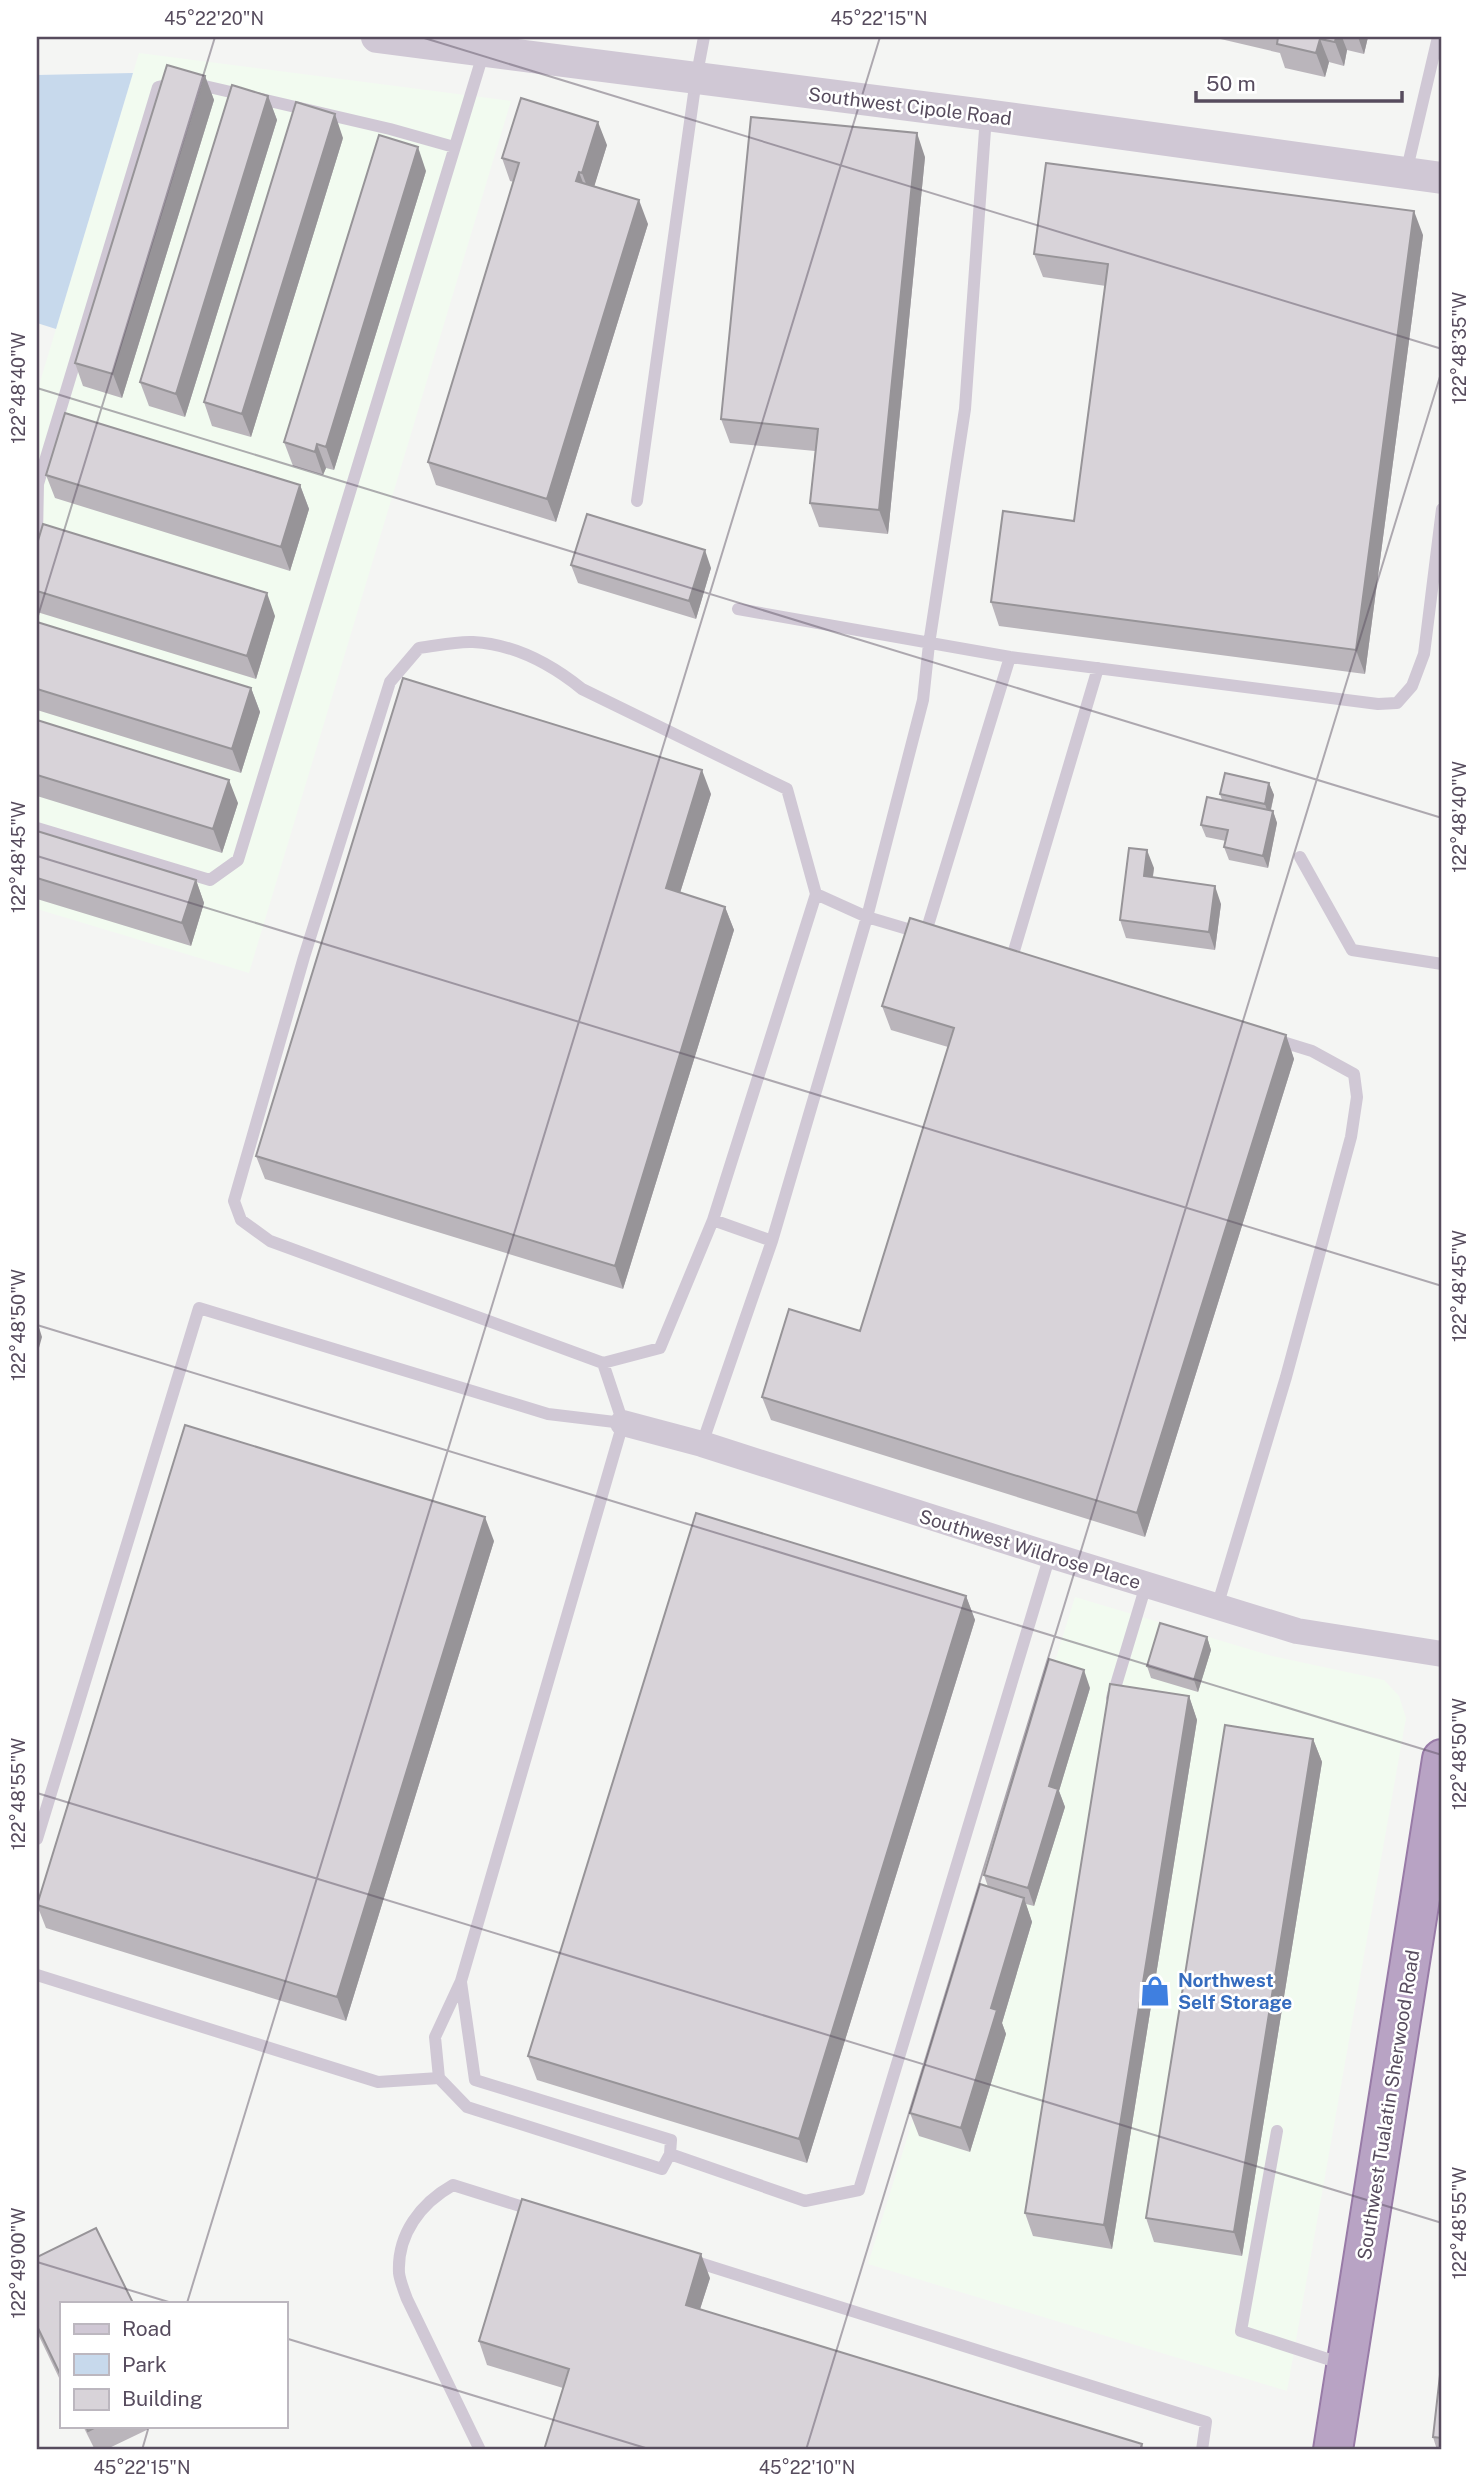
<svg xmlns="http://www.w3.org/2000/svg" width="1479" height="2487" viewBox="0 0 1479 2487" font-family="'Public Sans',sans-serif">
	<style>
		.commercial { fill: #f2fbf0 }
		.green { fill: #c7d9ec }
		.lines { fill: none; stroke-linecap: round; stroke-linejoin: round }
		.trunk-casing { stroke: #987ba7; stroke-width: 42 }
		.service { stroke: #d0c8d5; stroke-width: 12 }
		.minor { stroke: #d0c8d5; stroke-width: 26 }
		.tertiary { stroke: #d0c8d5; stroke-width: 32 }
		.trunk { stroke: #b8a3c4; stroke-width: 38 }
		.wall { fill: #bab5bb }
		.shaded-wall { fill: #979498 }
		.building { fill: #d8d3d9; stroke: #979498; stroke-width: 2 }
		.ticks { fill: none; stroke: #574c5e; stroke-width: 2; stroke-opacity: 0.45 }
		.labels { text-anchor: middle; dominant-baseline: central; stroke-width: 5; stroke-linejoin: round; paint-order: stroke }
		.street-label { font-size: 19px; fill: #574c5e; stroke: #fff }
		.shop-label { font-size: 19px; font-weight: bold; fill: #366cbe; stroke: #fff; text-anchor: start }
		.neatline { fill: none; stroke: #574c5e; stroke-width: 2.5 }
		.ticks-label { font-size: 18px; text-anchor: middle; fill: #574c5e }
	</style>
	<rect width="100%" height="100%" fill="#f4f5f3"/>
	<path class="commercial" d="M 139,53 L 511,101 L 249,973 L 37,909 L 37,392 Z
		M 1075,1597 L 1272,1656 L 1384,1680 L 1399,1696 L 1406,1718 L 1287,2391 L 868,2264 Z"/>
	<path class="green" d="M 133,73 L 56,329 L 37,323 L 37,75 Z"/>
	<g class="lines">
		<g class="trunk-casing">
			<path id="trunk" d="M 1333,2450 L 1442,1759"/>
		</g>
		<path class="service" d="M 196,84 L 390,129 L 454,147
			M 1406,173 L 1438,37
			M 637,501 L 696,79 L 704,37
			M 37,535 L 38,484 L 158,87 L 175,83
			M 738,609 L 1010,657 L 1378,704 L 1397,703 L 1412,686 L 1424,654 L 1442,509
			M 37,828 L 210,880 L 238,860 L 484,51
			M 1300,857 L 1352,950 L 1442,964
			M 921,933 L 867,917 L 816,894 L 787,789 L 582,689 C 551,664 514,644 473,642 C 456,641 436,646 419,648 L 390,682 L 304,957 L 234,1201 L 241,1220 L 270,1241 L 603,1363 L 623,1423 L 461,1981 L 435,2037 L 439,2078 L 467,2107 L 662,2169 L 670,2154 L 805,2201 L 859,2190 L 1050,1555
			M 925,935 L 1010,657
			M 1011,961 L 1098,668
			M 713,1220 L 772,1241
			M 603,1363 L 660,1348 L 713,1220 L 816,894
			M 702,1444 L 772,1241 L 867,917 L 923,700 L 929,644 L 965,409 L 986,116
			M 1217,1607 L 1286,1377 L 1351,1137 L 1357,1097 L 1354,1074 L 1312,1051 L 1273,1039
			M 1112,1698 L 1146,1585
			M 37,1839 L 199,1308 L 548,1414 L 623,1423
			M 37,1975 L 378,2082 L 439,2078
			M 461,1982 L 475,2080 L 671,2140 L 670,2154
			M 1277,2131 L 1241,2331 L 1343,2364
			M 690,2260 L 1206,2422 L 1202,2450
			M 480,2450 L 407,2299 C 404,2291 400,2281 399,2273 C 397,2234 421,2203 453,2185 L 536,2211"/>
		<path class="minor" d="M 623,1423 L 702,1444 L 1050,1555 L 1297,1631 L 1442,1654"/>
		<path class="tertiary" d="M 377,37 L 986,115 L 1442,178"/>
		<use href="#trunk" class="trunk"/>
	</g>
	<path class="wall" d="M 1212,37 L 1368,37 L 1364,54 L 1347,50 L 1344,66 L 1329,62 L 1325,77 L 1285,68 L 1280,53 Z
		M 205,76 L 214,100 L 122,398 L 83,386 L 75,363 Z
		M 268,96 L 277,120 L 185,417 L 149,406 L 140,382 Z
		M 343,138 L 251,437 L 212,426 L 204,402 Z
		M 607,145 L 594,186 L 648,224 L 556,522 L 436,485 L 428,462 L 514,182 L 510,181 L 502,158 Z
		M 925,157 L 888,534 L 819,527 L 810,503 L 815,451 L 730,443 L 721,419 Z
		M 426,171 L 334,470 L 326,468 L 323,475 L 293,466 L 284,442 Z
		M 1423,235 L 1365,674 L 999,626 L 991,602 L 1074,521 L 1106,286 L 1043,277 L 1034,254 Z
		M 46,475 L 300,485 L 309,509 L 290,571 L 55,498 Z
		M 37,544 L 275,616 L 256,679 L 37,612 Z
		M 571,565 L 711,568 L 696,619 L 578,583 Z
		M 37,622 L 251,688 L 260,712 L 241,773 L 37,710 Z
		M 37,720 L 238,803 L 222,853 L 37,796 Z
		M 1269,783 L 1274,795 L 1271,810 L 1273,811 L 1277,823 L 1268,868 L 1229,860 L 1224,847 L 1226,841 L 1206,837 L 1201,825 L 1222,800 L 1220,794 Z
		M 711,794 L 680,893 L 725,907 L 734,930 L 623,1289 L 265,1179 L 256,1156 Z
		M 37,831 L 196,880 L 204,903 L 191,946 L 37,899 Z
		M 1154,868 L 1153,877 L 1221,904 L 1215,950 L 1126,938 L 1120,920 Z
		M 882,1006 L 1286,1035 L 1294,1059 L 1145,1537 L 771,1420 L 762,1397 L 860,1331 L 948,1047 L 891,1030 Z
		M 494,1541 L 346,2021 L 46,1928 L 37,1905 Z
		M 966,1596 L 975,1620 L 807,2163 L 537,2080 L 528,2056 Z
		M 1207,1637 L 1211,1650 L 1198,1692 L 1151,1678 L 1147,1666 Z
		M 1090,1688 L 1059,1791 L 1065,1807 L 1034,1906 L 1026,1904 L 1032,1922 L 1002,2023 L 1006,2034 L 970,2152 L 919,2136 L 910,2113 L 988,1887 L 984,1875 Z
		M 1189,1696 L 1197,1720 L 1112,2249 L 1033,2236 L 1025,2213 Z
		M 1313,1739 L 1322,1762 L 1242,2256 L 1154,2242 L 1146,2218 Z
		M 37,2257 L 61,2303 L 61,2382 L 37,2332 Z
		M 710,2278 L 700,2309 L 1142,2444 L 1144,2450 L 544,2450 L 563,2388 L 487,2365 L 479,2341 Z
		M 1442,2357 L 1442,2450 L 1437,2450 L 1433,2437 Z
		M 83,2426 L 155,2426 L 105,2450 L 95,2450 Z"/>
	<path class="shaded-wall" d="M 1336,37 L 1342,37 L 1347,50 L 1344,66 L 1335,42 Z
		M 1358,37 L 1368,37 L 1364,54 Z
		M 1320,39 L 1329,62 L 1325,77 L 1316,53 Z
		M 205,76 L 214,100 L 122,398 L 113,374 Z
		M 268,96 L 277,120 L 185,417 L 176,394 Z
		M 335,114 L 343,138 L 251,437 L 242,414 Z
		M 598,122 L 607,145 L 591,197 L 582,173 Z
		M 917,133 L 925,157 L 888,534 L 879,510 Z
		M 418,147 L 426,171 L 334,470 L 326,447 Z
		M 579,172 L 588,196 L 576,181 Z
		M 639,200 L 648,224 L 556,522 L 547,499 Z
		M 1414,211 L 1423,235 L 1365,674 L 1356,650 Z
		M 317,444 L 326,468 L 323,475 L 315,452 Z
		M 300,485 L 309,509 L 290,571 L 281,547 Z
		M 705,550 L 711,568 L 696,619 L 689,601 Z
		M 267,593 L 275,616 L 256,679 L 247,656 Z
		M 251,688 L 260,712 L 241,773 L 232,749 Z
		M 702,770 L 711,794 L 674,912 L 666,888 Z
		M 229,780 L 238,803 L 222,853 L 213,829 Z
		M 1269,783 L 1274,795 L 1269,817 L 1265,804 Z
		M 1273,811 L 1277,823 L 1268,868 L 1263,856 Z
		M 1147,850 L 1154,868 L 1150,894 L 1144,876 Z
		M 196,880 L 204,903 L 191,946 L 182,923 Z
		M 1215,886 L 1221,904 L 1215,950 L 1209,932 Z
		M 725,907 L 734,930 L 623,1289 L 615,1266 Z
		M 1286,1035 L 1294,1059 L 1145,1537 L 1137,1513 Z
		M 37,1321 L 42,1337 L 37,1355 Z
		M 485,1517 L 494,1541 L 346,2021 L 337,1997 Z
		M 966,1596 L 975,1620 L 807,2163 L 799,2139 Z
		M 1207,1637 L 1211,1650 L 1198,1692 L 1194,1680 Z
		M 1084,1670 L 1090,1688 L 1059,1791 L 1065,1807 L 1034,1906 L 1028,1888 L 1049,1786 Z
		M 1189,1696 L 1197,1720 L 1112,2249 L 1104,2225 Z
		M 1313,1739 L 1322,1762 L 1242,2256 L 1234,2232 Z
		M 1024,1898 L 1032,1922 L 1002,2023 L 1006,2034 L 970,2152 L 961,2128 L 991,2008 Z
		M 701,2254 L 710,2278 L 694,2328 L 686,2305 Z"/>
	<path class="building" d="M 1278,37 L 1336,37 L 1335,42 L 1320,39 L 1316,53 L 1277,44 Z
		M 167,65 L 205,76 L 113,374 L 75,363 Z
		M 232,85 L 268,96 L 176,394 L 140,382 Z
		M 521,98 L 598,122 L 582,173 L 579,172 L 576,181 L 639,200 L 547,499 L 428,462 L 519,163 L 502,158 Z
		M 296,102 L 335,114 L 242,414 L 204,402 Z
		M 751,117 L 917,133 L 879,510 L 810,503 L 818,429 L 721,419 Z
		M 379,135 L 418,147 L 326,447 L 317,444 L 315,452 L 284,442 Z
		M 1046,163 L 1414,211 L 1356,650 L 991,602 L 1003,511 L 1074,521 L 1108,264 L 1034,254 Z
		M 65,413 L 300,485 L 281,547 L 46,475 Z
		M 587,514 L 705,550 L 689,601 L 571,565 Z
		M 43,524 L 267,593 L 247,656 L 37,591 L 37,544 Z
		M 37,622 L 251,688 L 232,749 L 37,689 Z
		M 403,678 L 702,770 L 666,888 L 725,907 L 615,1266 L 256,1156 Z
		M 37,720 L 229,780 L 213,829 L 37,775 Z
		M 1225,773 L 1269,783 L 1265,804 L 1220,794 Z
		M 1207,797 L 1273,811 L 1263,856 L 1224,847 L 1228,830 L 1201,825 Z
		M 37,831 L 196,880 L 182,923 L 37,878 Z
		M 1129,848 L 1147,850 L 1144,876 L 1215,886 L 1209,932 L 1120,920 Z
		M 910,918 L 1286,1035 L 1137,1513 L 762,1397 L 789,1309 L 860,1331 L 954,1028 L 882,1006 Z
		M 185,1425 L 485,1517 L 337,1997 L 37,1905 Z
		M 696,1513 L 966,1596 L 799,2139 L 528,2056 Z
		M 1160,1623 L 1207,1637 L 1194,1680 L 1147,1666 Z
		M 1049,1659 L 1084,1670 L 1049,1786 L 1058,1789 L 1028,1888 L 984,1875 Z
		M 1110,1684 L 1189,1696 L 1104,2225 L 1025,2213 Z
		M 1225,1725 L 1313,1739 L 1234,2232 L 1146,2218 Z
		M 980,1884 L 1024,1898 L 991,2008 L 997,2010 L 961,2128 L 910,2113 Z
		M 522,2199 L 701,2254 L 686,2305 L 1142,2444 L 1140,2450 L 544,2450 L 569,2369 L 479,2341 Z
		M 96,2228 L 133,2303 L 61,2303 L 61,2376 L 37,2326 L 37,2257 Z
		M 1442,2357 L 1442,2438 L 1433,2437 Z
		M 86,2426 L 98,2426 L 88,2431 Z"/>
	<path class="ticks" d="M 421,37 L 1442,349M 37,388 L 1442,818M 37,619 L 215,37M 37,856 L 1442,1286M 37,1325 L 1442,1755M 37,1793 L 1442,2223M 37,2262 L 172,2303M 187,2303 L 880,37M 285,2338 L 652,2450M 142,2450 L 149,2426M 806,2450 L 1442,370"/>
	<defs>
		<g id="shop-bare" transform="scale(2.415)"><path d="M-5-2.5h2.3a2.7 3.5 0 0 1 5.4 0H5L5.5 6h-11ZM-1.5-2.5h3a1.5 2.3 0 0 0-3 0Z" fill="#3f7fe0" stroke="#fff" stroke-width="2.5" paint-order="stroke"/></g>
	</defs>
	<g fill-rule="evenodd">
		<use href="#shop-bare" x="1155" y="1991"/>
	</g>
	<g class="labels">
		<g class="street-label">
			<text transform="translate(910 106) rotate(7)">Southwest Cipole Road</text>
			<text transform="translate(1030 1549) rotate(17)">Southwest Wildrose Place</text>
			<text transform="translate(1388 2105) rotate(-81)">Southwest Tualatin Sherwood Road</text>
		</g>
		<g class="shop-label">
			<text x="1178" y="1980">Northwest<tspan x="1178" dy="22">Self Storage</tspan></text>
		</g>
	</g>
	<rect width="1479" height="2487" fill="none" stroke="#ffffff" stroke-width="77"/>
	<rect x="60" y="2302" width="228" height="126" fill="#ffffff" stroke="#bcb7bf" stroke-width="2"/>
	<rect x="74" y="2324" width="35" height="10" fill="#d0c8d5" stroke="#bcb7bf" stroke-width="2"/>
	<text x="122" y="2336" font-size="21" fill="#574c5e">Road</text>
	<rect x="74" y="2354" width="35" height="21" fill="#c7d9ec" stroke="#bcb7bf" stroke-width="2"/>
	<text x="122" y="2372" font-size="21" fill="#574c5e">Park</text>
	<rect x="74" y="2389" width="35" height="21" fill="#d8d3d9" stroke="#bcb7bf" stroke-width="2"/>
	<text x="122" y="2406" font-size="21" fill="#574c5e">Building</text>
	<path d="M1196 91v10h206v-10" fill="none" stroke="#574c5e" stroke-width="3.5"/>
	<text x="1206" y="91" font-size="21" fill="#574c5e" stroke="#ffffff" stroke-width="5" paint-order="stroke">50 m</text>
	<rect x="38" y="38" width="1402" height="2410" class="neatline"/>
	<g class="ticks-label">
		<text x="214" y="25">45°22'20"N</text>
		<text x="879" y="25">45°22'15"N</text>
		<text transform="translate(1460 348) rotate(-90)" y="6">122°48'35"W</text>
		<text transform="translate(19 388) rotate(-90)" y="6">122°48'40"W</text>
		<text transform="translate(1460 817) rotate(-90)" y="6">122°48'40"W</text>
		<text transform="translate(19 857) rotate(-90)" y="6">122°48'45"W</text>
		<text transform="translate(1460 1286) rotate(-90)" y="6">122°48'45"W</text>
		<text transform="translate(19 1325) rotate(-90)" y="6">122°48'50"W</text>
		<text transform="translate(1460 1754) rotate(-90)" y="6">122°48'50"W</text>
		<text transform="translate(19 1794) rotate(-90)" y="6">122°48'55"W</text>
		<text transform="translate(1460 2223) rotate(-90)" y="6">122°48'55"W</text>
		<text transform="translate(19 2263) rotate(-90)" y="6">122°49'00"W</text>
		<text x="142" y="2474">45°22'15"N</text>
		<text x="807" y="2474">45°22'10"N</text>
	</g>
</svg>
